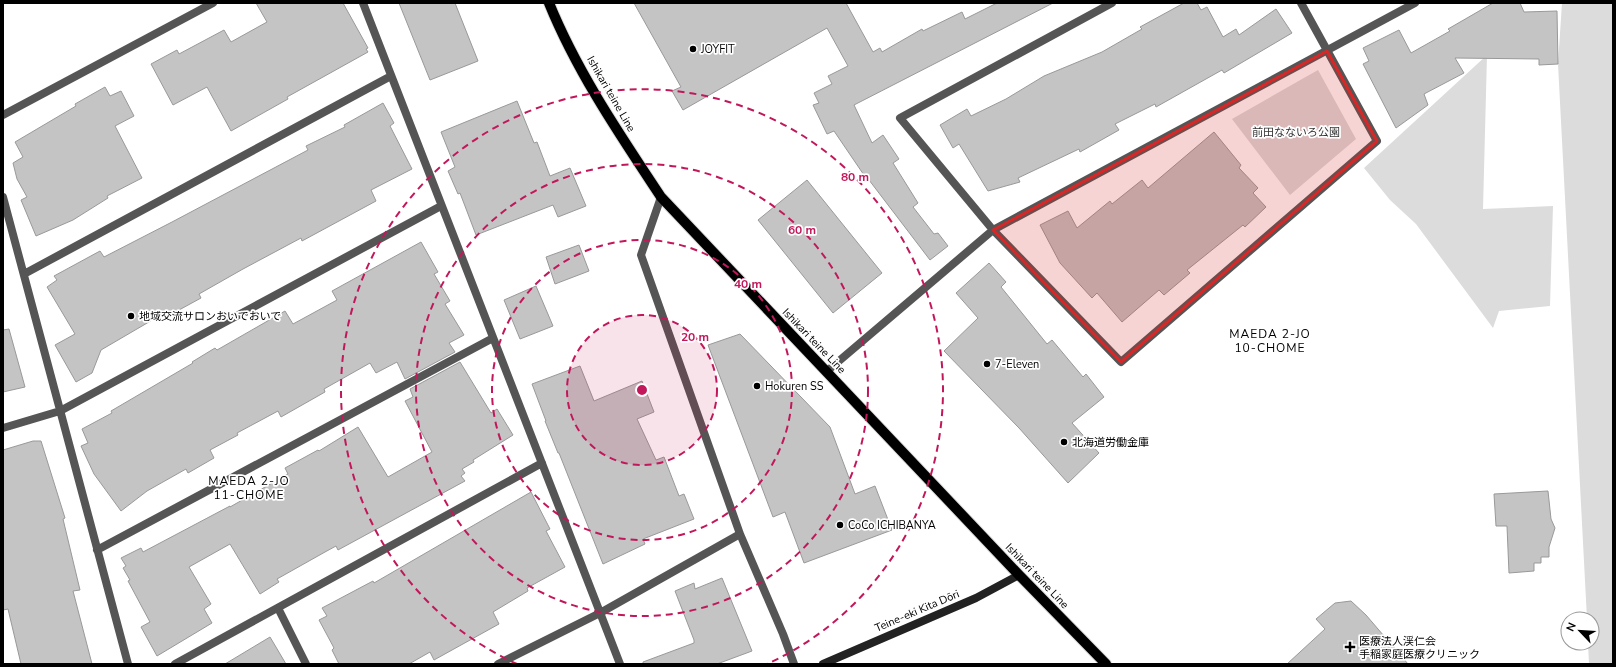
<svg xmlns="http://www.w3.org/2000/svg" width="1616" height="667" viewBox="0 0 1616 667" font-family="'Nunito Sans','Noto Sans JP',sans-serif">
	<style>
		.green { fill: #dcdcdc }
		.building { fill: #c4c4c4; stroke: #999 }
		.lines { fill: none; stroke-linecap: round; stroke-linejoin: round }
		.primary-casing { stroke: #dbdbdb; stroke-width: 12 }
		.street { stroke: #555; stroke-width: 8 }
		.secondary { stroke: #222; stroke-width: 8 }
		.primary { stroke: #000; stroke-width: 10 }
		.marked { fill: #d62828; fill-opacity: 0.2; stroke: #d62828; stroke-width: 3; stroke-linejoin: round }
		.ring { fill: none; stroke: #c2185b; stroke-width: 2; stroke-dasharray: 7 5 }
		.poi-dot { fill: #000; stroke: #fff; stroke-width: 1.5 }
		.labels { text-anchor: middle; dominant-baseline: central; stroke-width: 3.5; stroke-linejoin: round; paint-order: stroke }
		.poi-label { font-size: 11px; fill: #000; stroke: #fff; text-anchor: start }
		.street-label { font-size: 11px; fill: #000; stroke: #fff }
		.park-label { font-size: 11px; fill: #333; stroke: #fff }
		.neighbourhood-label { font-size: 12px; letter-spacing: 1px; fill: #000; stroke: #fff }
		.centre { fill: #c2185b; stroke: #fff; stroke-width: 2 }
		.ring-label { font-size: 12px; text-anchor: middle; font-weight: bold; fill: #c2185b; stroke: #fff; stroke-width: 3.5; stroke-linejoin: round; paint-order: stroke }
	</style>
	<rect width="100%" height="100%" fill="#fff"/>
	<path class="green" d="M 1562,3 L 1613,3 L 1613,664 L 1589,664 L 1588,643 L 1592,643 L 1592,619 L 1587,619 L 1558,64 Z
		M 1487,55 L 1483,209 L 1553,206 L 1550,306 L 1499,311 L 1493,328 L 1416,224 L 1390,200 L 1364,168 Z
		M 1318,70 L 1356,139 L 1290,195 L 1232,119 Z"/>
	<path class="building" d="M 256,3 L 343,3 L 368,48 L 366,49 L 368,52 L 287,97 L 288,99 L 231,131 L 207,87 L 173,105 L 151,64 L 177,50 L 179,54 L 224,30 L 231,42 L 267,22 Z
		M 399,3 L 455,3 L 478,61 L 430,80 Z
		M 634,3 L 846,3 L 873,52 L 880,48 L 882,52 L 922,29 L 923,31 L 962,12 L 965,19 L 997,3 L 1053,3 L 854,105 L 872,143 L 883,135 L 899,159 L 893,163 L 918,203 L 913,207 L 934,234 L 938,233 L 948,246 L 930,260 L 869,180 L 868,181 L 834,131 L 827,134 L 813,105 L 819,103 L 814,93 L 832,84 L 828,76 L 848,66 L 827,28 L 683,110 L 672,91 L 681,87 Z
		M 1184,3 L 1197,3 L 1201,10 L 1207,7 L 1223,37 L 1236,29 L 1239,35 L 1276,9 L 1292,33 L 1224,73 L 1222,70 L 1156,107 L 1155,104 L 1115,124 L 1119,130 L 1080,152 L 1079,149 L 1018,178 L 1020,182 L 988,191 L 959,144 L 953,148 L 940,125 L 967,109 L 971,116 L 1006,99 L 1044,76 L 1102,52 L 1142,29 L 1140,27 Z
		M 1493,3 L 1520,3 L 1524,12 L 1557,11 L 1558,64 L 1539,65 L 1539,59 L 1455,58 L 1464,73 L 1424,94 L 1428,105 L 1396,128 L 1363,64 L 1369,61 L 1363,48 L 1399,30 L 1411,53 L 1450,31 L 1448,29 Z
		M 105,87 L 110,96 L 121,91 L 134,116 L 115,126 L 142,178 L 107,196 L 108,198 L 73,220 L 36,236 L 21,200 L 27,197 L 17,179 L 13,163 L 23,157 L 15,142 L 76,106 L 75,104 Z
		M 517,101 L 534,143 L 537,142 L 550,176 L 570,168 L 586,206 L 558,217 L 553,205 L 476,235 L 460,193 L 458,194 L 448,171 L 455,167 L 441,132 Z
		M 383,103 L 394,123 L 390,126 L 412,169 L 371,190 L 376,201 L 302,241 L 301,238 L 243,269 L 199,294 L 201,298 L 168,316 L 166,312 L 101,350 L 92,373 L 76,382 L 55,345 L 75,334 L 47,287 L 57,280 L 54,276 L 100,251 L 104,257 L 172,222 L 308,150 L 306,146 L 345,127 L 344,125 Z
		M 1214,132 L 1241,165 L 1239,168 L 1258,188 L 1253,193 L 1266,207 L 1245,227 L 1243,225 L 1187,270 L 1190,273 L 1164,295 L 1159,290 L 1122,322 L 1097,293 L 1092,298 L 1060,263 L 1040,225 L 1068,211 L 1077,228 L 1110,201 L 1112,204 L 1142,180 L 1148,188 Z
		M 807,180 L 882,273 L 833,313 L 758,220 Z
		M 421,242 L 438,272 L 434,274 L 450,301 L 445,304 L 464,335 L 449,343 L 455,352 L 405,379 L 397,362 L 376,373 L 370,363 L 324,389 L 325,392 L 281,417 L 278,411 L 237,433 L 238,435 L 210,450 L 214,458 L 188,473 L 186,469 L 147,491 L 121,511 L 94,474 L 81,446 L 88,443 L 82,429 L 112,413 L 111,411 L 193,363 L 192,362 L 215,348 L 217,350 L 285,311 L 293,324 L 337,300 L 332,291 Z
		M 579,245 L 589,271 L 555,284 L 546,257 Z
		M 989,263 L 1006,282 L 1001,287 L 1047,344 L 1052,340 L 1083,377 L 1086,374 L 1104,397 L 1072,423 L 1099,453 L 1068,483 L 1019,428 L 944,351 L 978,318 L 956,293 Z
		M 536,286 L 553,326 L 520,339 L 504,300 Z
		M 9,329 L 25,387 L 3,392 L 3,330 Z
		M 740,334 L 830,427 L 855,494 L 875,486 L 892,530 L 804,563 L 785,512 L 773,517 L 708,345 Z
		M 460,362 L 491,413 L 497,409 L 513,435 L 473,460 L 474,462 L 462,469 L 465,473 L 461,476 L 465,481 L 338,550 L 336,546 L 325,552 L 277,579 L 279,582 L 260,594 L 230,544 L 189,567 L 211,604 L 204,609 L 212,623 L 157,656 L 141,627 L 150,622 L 128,581 L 130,580 L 123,568 L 126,566 L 121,558 L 141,548 L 143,552 L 230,506 L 230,507 L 288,474 L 285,468 L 318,450 L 319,451 L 358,427 L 388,477 L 432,452 L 405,401 L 413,397 L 410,389 Z
		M 580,366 L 594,401 L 642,381 L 654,412 L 637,419 L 656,460 L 664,457 L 679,496 L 684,494 L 694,519 L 643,539 L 645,544 L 603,564 L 559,453 L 558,453 L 545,421 L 546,421 L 532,384 Z
		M 33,441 L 41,441 L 65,518 L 63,519 L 80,590 L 73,591 L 92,664 L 21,664 L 8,609 L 3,610 L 3,450 Z
		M 1548,491 L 1551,519 L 1555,528 L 1549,547 L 1549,557 L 1541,557 L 1541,563 L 1534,563 L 1534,571 L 1509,573 L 1507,526 L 1496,526 L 1494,494 Z
		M 531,492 L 550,529 L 546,531 L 565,567 L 527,588 L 528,591 L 493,612 L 499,624 L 434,660 L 430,652 L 409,664 L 339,664 L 332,650 L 334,648 L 319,620 L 327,616 L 322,608 L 373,581 L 374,583 Z
		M 722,578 L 752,651 L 717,664 L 643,664 L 643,662 L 694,643 L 694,640 L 675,591 L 694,583 L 695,589 Z
		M 1351,601 L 1366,615 L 1408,664 L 1287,664 L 1325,629 L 1316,619 L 1335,603 Z
		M 270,637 L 286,664 L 225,664 Z"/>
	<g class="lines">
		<g class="primary-casing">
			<path id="primary" d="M 549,3 C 577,72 620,135 661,197 L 1019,575 L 1106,664"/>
		</g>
		<path class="street" d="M 363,3 L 620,664
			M 1112,3 L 900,118 L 993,230 L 1121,362 L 1377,141 L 1301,3
			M 3,115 L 213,3
			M 3,197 L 128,664
			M 661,197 L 641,255 L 740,534 L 783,634 L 794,664
			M 24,274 L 391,76
			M 826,372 L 993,230 L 1415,3
			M 3,428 L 60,411 L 441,206
			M 97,550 L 493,338
			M 278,608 L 306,664
			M 175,664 L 542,463
			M 498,664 L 600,613 L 740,534"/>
		<path class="secondary" d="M 823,664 L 976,598 L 1019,575"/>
		<use href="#primary" class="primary"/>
	</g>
	<path class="marked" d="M 1327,51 L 1377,141 L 1121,362 L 993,230 Z"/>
	<circle cx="642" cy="390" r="75" fill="#c2185b" fill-opacity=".12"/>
	<g class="ring">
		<circle cx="642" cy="390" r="75"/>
		<circle cx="642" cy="390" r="150"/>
		<circle cx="642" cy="390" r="226"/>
		<path d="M517 664A301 301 0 1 1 767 664"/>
	</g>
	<g class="poi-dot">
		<circle cx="693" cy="49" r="4"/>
		<circle cx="131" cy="316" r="4"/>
		<circle cx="987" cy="364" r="4"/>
		<circle cx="757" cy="386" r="4"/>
		<circle cx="1064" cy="442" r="4"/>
		<circle cx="840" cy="525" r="4"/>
		<path d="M1348 641h4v4h4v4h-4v4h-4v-4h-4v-4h4z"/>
	</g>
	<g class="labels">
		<g class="poi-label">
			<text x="701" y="49">JOYFIT</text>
			<text x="139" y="316">地域交流サロンおいでおいで</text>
			<text x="995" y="364">7-Eleven</text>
			<text x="765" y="386">Hokuren SS</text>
			<text x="1072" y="442">北海道労働金庫</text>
			<text x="848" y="525">CoCo ICHIBANYA</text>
			<text x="1359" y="641">医療法人渓仁会<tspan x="1359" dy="13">手稲家庭医療クリニック</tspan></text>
		</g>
		<g class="street-label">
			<text transform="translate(611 94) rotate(60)">Ishikari teine Line</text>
			<text transform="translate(814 341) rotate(46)">Ishikari teine Line</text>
			<text transform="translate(1037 576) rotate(46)">Ishikari teine Line</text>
			<text transform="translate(917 611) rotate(-23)">Teine-eki Kita Dōri</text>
		</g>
		<g class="park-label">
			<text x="1296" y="132">前田なないろ公園</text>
		</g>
		<g class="neighbourhood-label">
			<text x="1270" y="334">MAEDA 2-JO<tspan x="1270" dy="14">10-CHOME</tspan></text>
			<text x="249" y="481">MAEDA 2-JO<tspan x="249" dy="14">11-CHOME</tspan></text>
		</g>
	</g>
	<circle cx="642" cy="390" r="6" class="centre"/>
	<g class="ring-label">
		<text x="855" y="181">80 m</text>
		<text x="802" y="234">60 m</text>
		<text x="748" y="288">40 m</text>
		<text x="695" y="341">20 m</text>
	</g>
	<rect width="1616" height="667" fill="none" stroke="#000000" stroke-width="8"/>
	<g transform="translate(1580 631) rotate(295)"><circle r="19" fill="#ffffff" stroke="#999999"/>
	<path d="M0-3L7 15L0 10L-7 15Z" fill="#000000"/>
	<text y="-6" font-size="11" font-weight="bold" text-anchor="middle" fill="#000000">N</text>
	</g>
</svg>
